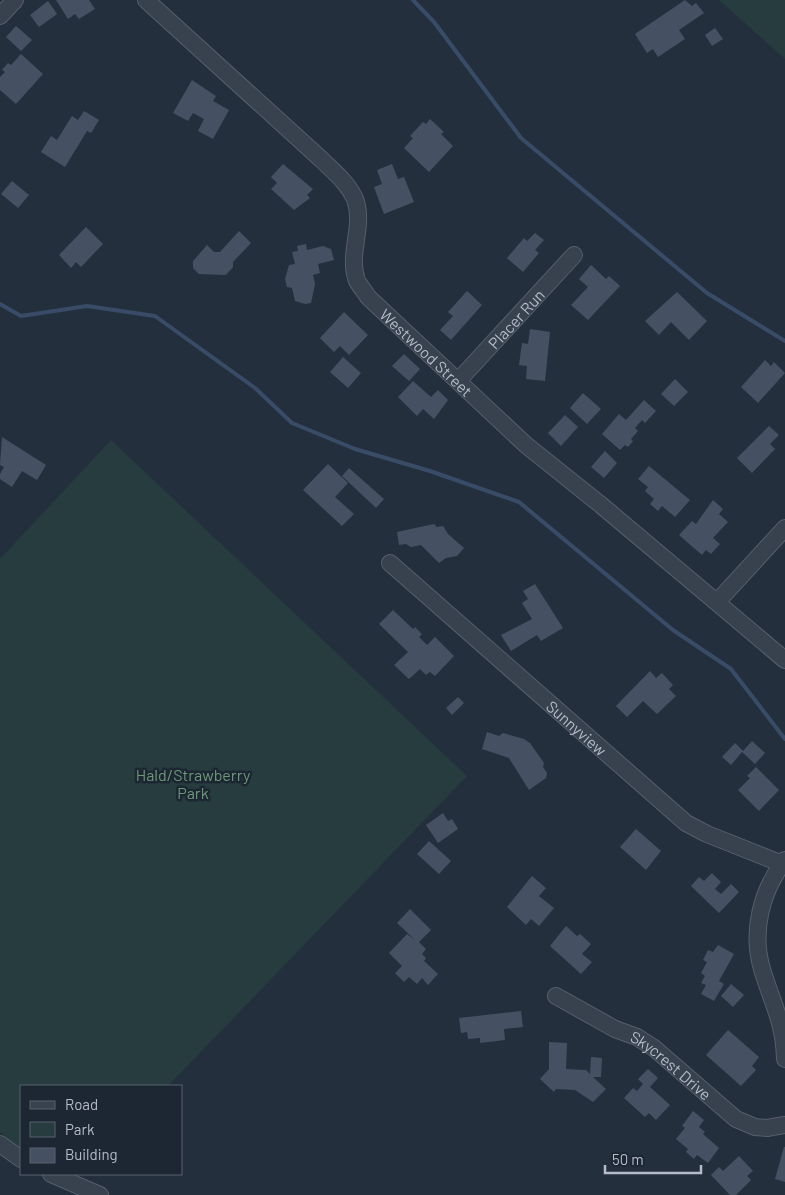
<svg xmlns="http://www.w3.org/2000/svg" width="785" height="1195" viewBox="0 0 785 1195" font-family="Barlow,sans-serif">
	<style>
		.green { fill: #263c3f }
		.lines { fill: none; stroke-linecap: round; stroke-linejoin: round }
		.stream { stroke: #394c67; stroke-width: 4 }
		.building { fill: #455162 }
		.minor-casing { stroke: #565f6c; stroke-width: 18 }
		.minor { stroke: #38414e; stroke-width: 16 }
		.labels { text-anchor: middle; dominant-baseline: central; stroke-width: 5; stroke-linejoin: round; paint-order: stroke }
		.street-label { font-size: 16px; fill: #b4bcc9; stroke: #1d2633 }
		.park-label { font-size: 16px; fill: #6b9a76; stroke: #1d2633 }
	</style>
	<rect width="100%" height="100%" fill="#242f3e"/>
	<path class="green" d="M 719,0 L 785,0 L 785,59 Z
		M 111,440 L 467,776 L 168,1086 L 21,1086 L 21,1150 L 0,1132 L 0,559 Z"/>
	<g class="lines">
		<path class="stream" d="M 413,0 L 434,22 L 521,138 L 707,293 L 785,341
			M 0,304 L 21,316 L 87,306 L 155,316 L 255,388 L 292,423 L 355,449 L 430,471 L 519,502 L 673,630 L 731,669 L 785,739"/>
	</g>
	<path class="building" d="M 56,0 L 89,0 L 95,9 L 79,19 L 75,14 L 68,19 Z
		M 685,0 L 692,6 L 696,3 L 704,13 L 679,30 L 685,39 L 658,57 L 653,49 L 647,53 L 635,34 Z
		M 48,1 L 57,14 L 39,27 L 30,15 Z
		M 16,26 L 32,40 L 21,51 L 6,37 Z
		M 715,28 L 723,39 L 712,46 L 705,35 Z
		M 21,54 L 43,74 L 16,104 L 0,90 L 0,77 L 5,72 L 2,70 L 8,63 L 11,65 Z
		M 192,80 L 216,96 L 213,101 L 229,110 L 213,139 L 198,131 L 204,119 L 193,113 L 188,121 L 173,113 Z
		M 84,111 L 99,120 L 91,133 L 87,131 L 65,167 L 41,152 L 51,136 L 57,140 L 72,116 L 78,120 Z
		M 430,119 L 444,132 L 441,134 L 453,146 L 429,172 L 404,148 L 413,138 L 410,136 L 423,122 L 426,124 Z
		M 283,164 L 313,189 L 307,195 L 310,198 L 294,210 L 271,189 L 277,183 L 271,177 Z
		M 392,164 L 398,179 L 404,177 L 414,202 L 384,214 L 374,187 L 382,184 L 377,170 Z
		M 12,181 L 29,195 L 18,208 L 1,194 Z
		M 86,227 L 103,244 L 81,267 L 76,262 L 71,268 L 59,255 Z
		M 239,231 L 251,243 L 233,262 L 233,267 L 226,275 L 199,274 L 193,268 L 193,261 L 207,245 L 214,252 L 220,252 Z
		M 535,233 L 544,240 L 535,250 L 539,253 L 523,272 L 507,258 L 524,238 L 527,241 Z
		M 306,244 L 307,250 L 323,246 L 331,249 L 334,260 L 318,264 L 320,273 L 313,275 L 315,284 L 311,303 L 305,304 L 295,301 L 292,288 L 287,287 L 285,279 L 289,265 L 295,264 L 292,252 L 298,251 L 297,246 Z
		M 591,265 L 606,279 L 609,276 L 620,286 L 588,320 L 571,305 L 588,287 L 579,279 Z
		M 467,291 L 482,305 L 451,340 L 440,330 L 453,316 L 448,312 Z
		M 677,292 L 707,321 L 689,340 L 671,322 L 659,335 L 645,321 Z
		M 344,312 L 368,335 L 349,355 L 340,346 L 334,352 L 320,338 Z
		M 530,329 L 550,332 L 545,381 L 526,379 L 527,366 L 519,365 L 522,343 L 528,344 Z
		M 404,354 L 420,369 L 409,381 L 392,366 Z
		M 343,357 L 361,373 L 348,388 L 330,372 Z
		M 765,360 L 771,366 L 774,362 L 785,373 L 758,403 L 741,387 Z
		M 675,379 L 688,392 L 674,406 L 661,394 Z
		M 413,381 L 431,397 L 438,390 L 448,400 L 434,419 L 423,409 L 417,416 L 398,397 Z
		M 583,393 L 601,409 L 587,424 L 570,408 Z
		M 644,400 L 656,411 L 645,423 L 642,420 L 635,428 L 638,431 L 631,439 L 633,441 L 628,447 L 625,445 L 620,450 L 602,434 L 619,414 L 626,420 Z
		M 565,415 L 578,427 L 561,446 L 548,433 Z
		M 769,426 L 779,435 L 770,444 L 775,449 L 752,473 L 737,458 Z
		M 2,437 L 46,465 L 37,480 L 22,471 L 12,487 L 0,479 L 0,474 L 4,467 L 0,465 Z
		M 605,451 L 617,463 L 604,478 L 591,467 Z
		M 328,464 L 348,483 L 335,497 L 354,514 L 342,526 L 303,490 Z
		M 649,466 L 690,500 L 675,517 L 662,506 L 658,511 L 650,504 L 654,499 L 645,491 L 648,487 L 638,479 Z
		M 349,468 L 384,499 L 376,508 L 342,476 Z
		M 713,500 L 723,509 L 719,514 L 728,522 L 713,538 L 720,544 L 711,554 L 706,550 L 702,555 L 679,535 L 692,521 L 696,524 Z
		M 434,524 L 437,527 L 443,526 L 448,534 L 464,548 L 457,556 L 446,558 L 439,563 L 421,545 L 411,547 L 406,544 L 399,545 L 397,532 Z
		M 535,584 L 563,628 L 541,641 L 537,635 L 511,651 L 501,635 L 532,619 L 522,603 L 528,599 L 523,591 Z
		M 393,610 L 413,629 L 415,627 L 422,634 L 419,637 L 427,645 L 435,637 L 454,656 L 435,676 L 430,672 L 426,675 L 420,669 L 409,679 L 394,665 L 408,652 L 379,624 Z
		M 650,671 L 656,678 L 662,673 L 673,685 L 669,689 L 676,696 L 657,714 L 643,701 L 627,717 L 616,706 Z
		M 458,697 L 464,703 L 452,715 L 446,708 Z
		M 487,732 L 499,736 L 503,733 L 524,739 L 530,743 L 544,763 L 543,767 L 547,773 L 546,778 L 529,790 L 509,758 L 482,749 Z
		M 752,741 L 765,753 L 755,764 L 742,752 L 731,765 L 722,757 L 735,743 L 743,751 Z
		M 756,767 L 779,790 L 759,811 L 738,790 L 750,778 L 747,776 Z
		M 443,813 L 448,821 L 452,819 L 458,829 L 438,843 L 426,825 Z
		M 636,829 L 661,851 L 646,870 L 620,847 Z
		M 429,841 L 451,861 L 439,874 L 417,854 Z
		M 712,873 L 721,882 L 715,889 L 721,894 L 731,884 L 739,892 L 719,913 L 691,886 L 699,877 L 704,881 Z
		M 532,876 L 546,888 L 539,896 L 554,908 L 539,926 L 531,919 L 526,925 L 507,907 Z
		M 410,909 L 431,930 L 419,942 L 426,949 L 422,954 L 426,958 L 424,961 L 438,974 L 428,985 L 422,978 L 417,984 L 409,977 L 404,982 L 395,973 L 402,966 L 389,953 L 407,934 L 415,940 L 397,923 Z
		M 566,926 L 577,936 L 580,934 L 591,944 L 582,954 L 592,962 L 581,974 L 550,946 Z
		M 718,945 L 734,954 L 719,981 L 724,984 L 714,1001 L 701,994 L 706,985 L 701,983 L 705,976 L 701,973 L 707,962 L 703,960 L 708,950 L 713,952 Z
		M 731,984 L 744,995 L 733,1007 L 721,996 Z
		M 521,1011 L 523,1027 L 504,1029 L 505,1040 L 480,1043 L 480,1038 L 468,1039 L 467,1032 L 461,1033 L 459,1018 Z
		M 728,1030 L 759,1057 L 752,1066 L 756,1070 L 741,1086 L 706,1055 Z
		M 549,1042 L 567,1043 L 566,1069 L 586,1070 L 590,1074 L 591,1057 L 602,1058 L 601,1077 L 593,1077 L 606,1089 L 593,1102 L 575,1090 L 556,1089 L 554,1092 L 540,1079 L 549,1069 Z
		M 648,1069 L 658,1078 L 650,1087 L 670,1105 L 656,1120 L 649,1113 L 645,1117 L 624,1098 L 633,1088 L 637,1091 L 643,1084 L 638,1079 Z
		M 693,1111 L 704,1120 L 699,1127 L 705,1132 L 703,1134 L 719,1148 L 708,1163 L 697,1155 L 694,1159 L 686,1152 L 688,1149 L 676,1139 L 685,1128 L 682,1126 Z
		M 784,1147 L 785,1147 L 785,1182 L 775,1179 Z
		M 739,1156 L 753,1171 L 747,1176 L 751,1180 L 736,1195 L 730,1195 L 711,1175 L 719,1167 L 723,1171 Z"/>
	<g class="lines">
		<g class="minor-casing">
			<g id="minor">
				<path id="s1" d="M 146,0 L 322,160 C 334,172 348,183 355,199 C 365,226 347,254 357,281 C 360,286 365,292 368,297 L 526,445 L 601,505 L 785,660"/>
				<path d="M 0,16 L 15,0"/>
				<path id="s2" d="M 458,381 L 574,255"/>
				<path id="s3" d="M 390,563 L 686,823 L 707,834 L 785,865"/>
				<path d="M 717,602 L 785,528"/>
				<path d="M 785,860 C 761,891 751,932 762,969 C 772,1003 784,1021 785,1059"/>
				<path id="s4" d="M 556,996 L 615,1029 L 637,1037 L 654,1048 L 736,1119 L 755,1127 L 767,1128 L 785,1125"/>
				<path d="M 0,1144 L 21,1159"/>
				<path d="M 51,1174 L 100,1195"/>
			</g>
		</g>
		<use href="#minor" class="minor"/>
	</g>
	<g class="labels">
		<g class="street-label">
			<text stroke="none"><textPath href="#s2" startOffset="85">Placer Run</textPath></text>
			<text stroke="none"><textPath href="#s1" startOffset="472">Westwood Street</textPath></text>
			<text stroke="none"><textPath href="#s3" startOffset="249">Sunnyview</textPath></text>
			<text stroke="none"><textPath href="#s4" startOffset="135">Skycrest Drive</textPath></text>
		</g>
		<g class="park-label">
			<text x="193" y="774">Hald/Strawberry<tspan x="193" dy="18">Park</tspan></text>
		</g>
	</g>
	<rect x="20" y="1085" width="162" height="90" fill="#1d2633" stroke="#59626f"/>
	<rect x="30" y="1101" width="25" height="8" fill="#38414e" stroke="#59626f"/>
	<text x="65" y="1110" font-size="15" fill="#b4bcc9">Road</text>
	<rect x="30" y="1122" width="25" height="15" fill="#263c3f" stroke="#59626f"/>
	<text x="65" y="1135" font-size="15" fill="#b4bcc9">Park</text>
	<rect x="30" y="1148" width="25" height="15" fill="#455162" stroke="#59626f"/>
	<text x="65" y="1160" font-size="15" fill="#b4bcc9">Building</text>
	<path d="M605 1165v8h96v-8" fill="none" stroke="#b4bcc9" stroke-width="2.5"/>
	<text x="612" y="1165" font-size="15" fill="#b4bcc9" stroke="#1d2633" stroke-width="4" paint-order="stroke">50 m</text>
</svg>
